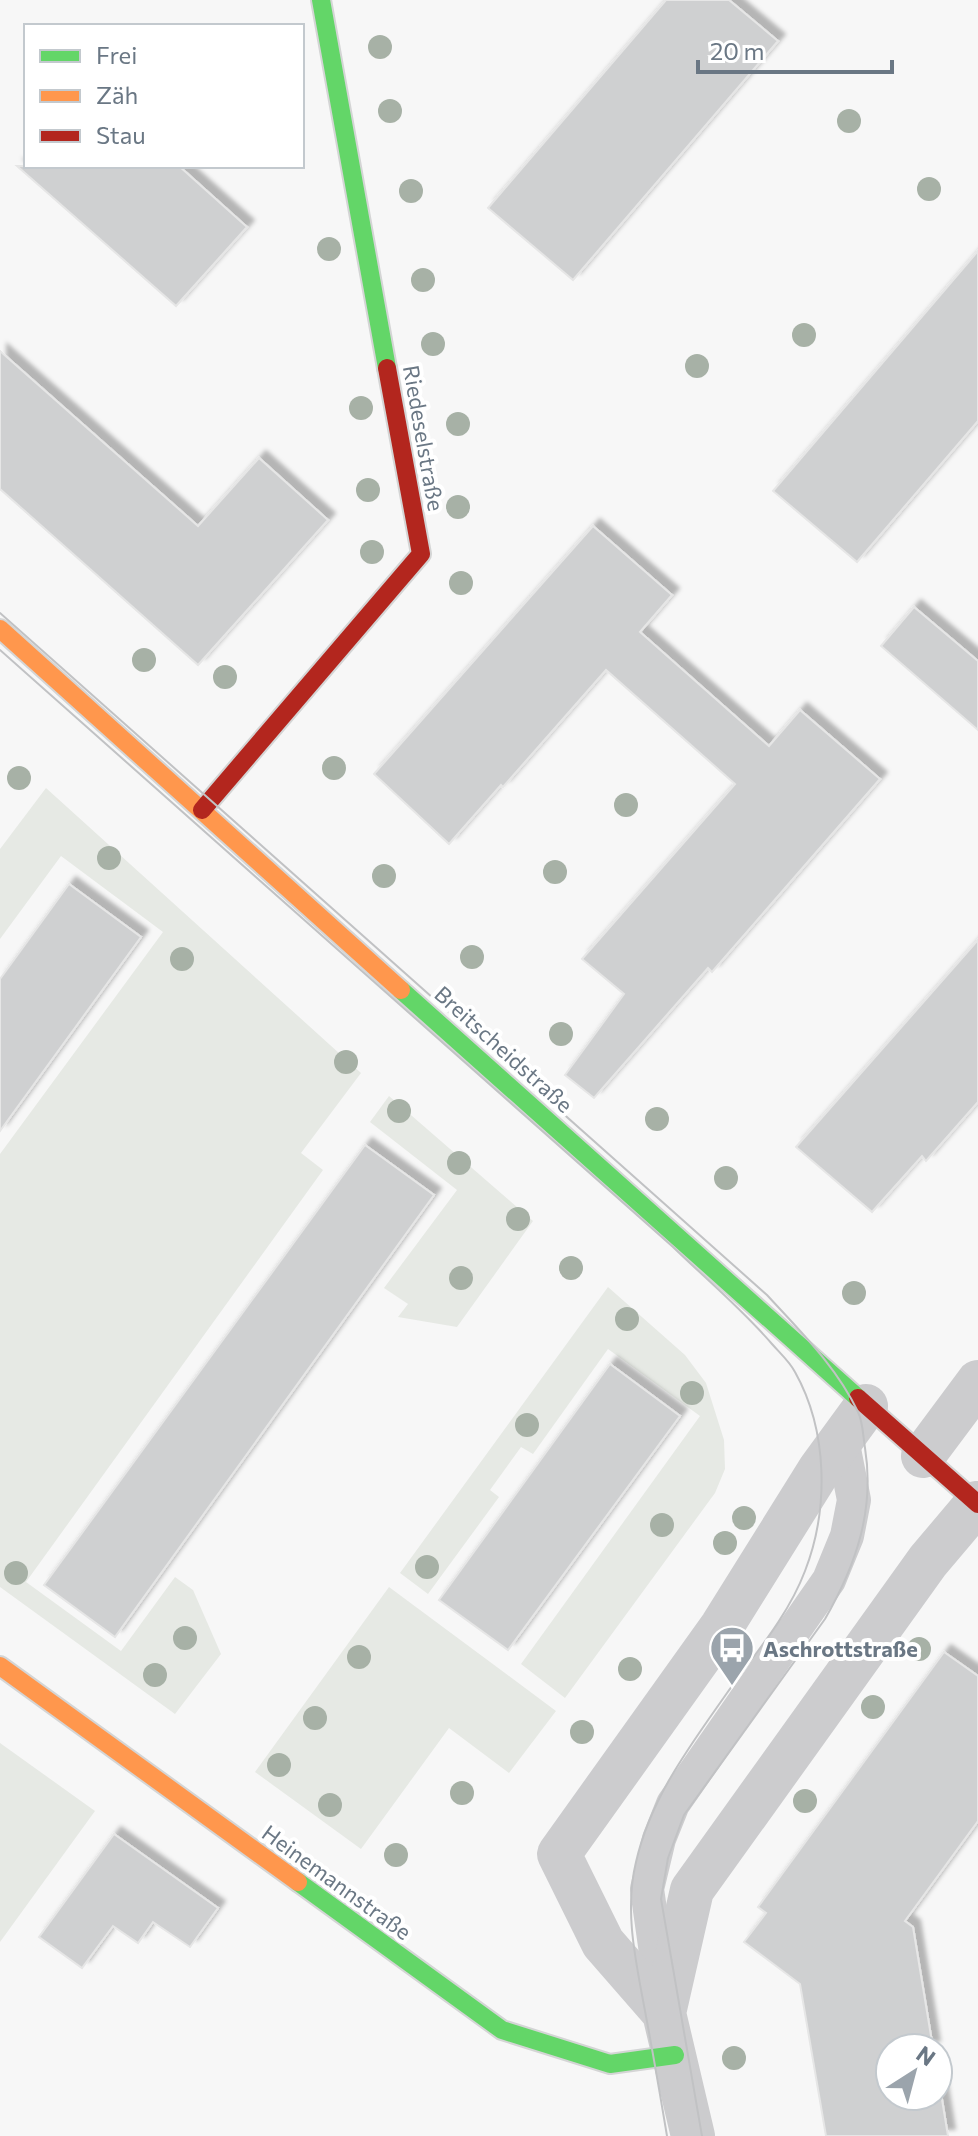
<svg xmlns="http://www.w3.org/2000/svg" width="978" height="2136" viewBox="0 0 978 2136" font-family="Commissioner,sans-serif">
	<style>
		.green { fill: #e6e9e4 }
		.building { fill: #cfd0d1; stroke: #e6e6e6; stroke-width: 2; filter: url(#shadow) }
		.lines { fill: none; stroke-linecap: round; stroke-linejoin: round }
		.fast-casing { stroke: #d4d5d5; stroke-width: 22 }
		.slow-casing { stroke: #d4d5d5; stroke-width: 22 }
		.jam-casing { stroke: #d4d5d5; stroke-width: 22 }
		.lane { stroke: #ccccce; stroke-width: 34 }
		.street { stroke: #ccccce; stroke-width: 44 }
		.fast { stroke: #63d668; stroke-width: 18 }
		.slow { stroke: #ff974d; stroke-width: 18 }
		.jam { stroke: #b3261e; stroke-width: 18 }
		.tram { stroke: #c1c2c4; stroke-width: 2 }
		.tree { fill: #a7b1a6 }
		.labels { text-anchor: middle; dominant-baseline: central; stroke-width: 8; stroke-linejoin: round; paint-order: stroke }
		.street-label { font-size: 22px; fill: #6a7784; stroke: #fff }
		.poi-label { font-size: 22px; font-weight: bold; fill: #6a7784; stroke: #fff; text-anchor: start }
	</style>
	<defs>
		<filter id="shadow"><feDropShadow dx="7" dy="-7" stdDeviation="2" flood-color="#0004"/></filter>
	</defs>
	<rect width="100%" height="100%" fill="#f7f7f7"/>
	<path class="green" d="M 46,788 L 361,1073 L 301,1153 L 323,1170 L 26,1582 L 121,1651 L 175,1577 L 193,1590 L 221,1654 L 175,1714 L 0,1587 L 0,1154 L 163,932 L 61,856 L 0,939 L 0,849 Z
		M 389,1096 L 533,1221 L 457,1327 L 398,1317 L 408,1304 L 384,1288 L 457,1190 L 370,1122 Z
		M 608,1287 L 685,1355 L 706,1383 L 724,1440 L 725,1469 L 715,1493 L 565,1698 L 521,1664 L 700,1416 L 608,1349 L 533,1454 L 521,1447 L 490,1490 L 499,1497 L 428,1594 L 400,1573 Z
		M 389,1587 L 556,1711 L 509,1773 L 449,1728 L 361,1849 L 255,1772 Z
		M 0,1743 L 95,1811 L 0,1942 Z"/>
	<path class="building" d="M 666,0 L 729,0 L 778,41 L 573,280 L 488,208 Z
		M 17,166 L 179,166 L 247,227 L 176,306 Z
		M 978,251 L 978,421 L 857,562 L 773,491 Z
		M 0,351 L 198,526 L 259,458 L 328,520 L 198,665 L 0,489 Z
		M 593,526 L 672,595 L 640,632 L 769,746 L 800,710 L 880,779 L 712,972 L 708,968 L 594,1098 L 565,1075 L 624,994 L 582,959 L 735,784 L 606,670 L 503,787 L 501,785 L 449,844 L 374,774 Z
		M 914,607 L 978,661 L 978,730 L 881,646 Z
		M 69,884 L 141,937 L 0,1131 L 0,979 Z
		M 978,940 L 978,1102 L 926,1161 L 922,1156 L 872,1212 L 796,1147 Z
		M 365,1145 L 434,1195 L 115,1637 L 44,1585 Z
		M 610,1364 L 680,1416 L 508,1650 L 439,1600 Z
		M 944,1652 L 978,1676 L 978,1821 L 905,1921 L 913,1927 L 933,2048 L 890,2048 L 890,2096 L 938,2096 L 938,2075 L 948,2136 L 826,2136 L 800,1984 L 744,1942 L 766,1913 L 758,1907 Z
		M 114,1834 L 218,1908 L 190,1947 L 153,1922 L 138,1943 L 113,1926 L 82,1968 L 39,1937 Z"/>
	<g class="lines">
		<g class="fast-casing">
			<path id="fast" d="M 321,0 L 387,368
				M 401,990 L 858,1398
				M 298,1882 L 502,2030 L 610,2064 L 675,2055"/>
		</g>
		<g class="slow-casing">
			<path id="slow" d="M 0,629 L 401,990
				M 0,1666 L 298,1882"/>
		</g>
		<g class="jam-casing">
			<path id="jam" d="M 202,810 L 421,554 L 387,368
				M 858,1398 L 978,1504"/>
		</g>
		<path class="lane" d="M 662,1995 L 647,1889 L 659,1839 L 673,1804 L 829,1580 L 847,1536 L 854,1500 L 842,1439"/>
		<path class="street" d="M 923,1456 L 978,1382
			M 664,2013 L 603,1943 L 559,1854 L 722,1626 L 820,1469 L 866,1406
			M 693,2136 L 664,2013 L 692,1890 L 928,1561 L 977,1503"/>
		<use href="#fast" class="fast"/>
		<use href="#slow" class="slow"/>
		<use href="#jam" class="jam"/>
		<path class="tram" d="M 0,613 L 767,1295 C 800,1331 837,1367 858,1412 C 863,1422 863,1436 865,1448 C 875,1510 856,1565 825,1619 L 684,1815 L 668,1858 L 661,1899 L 702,2136
			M 0,650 L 673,1247 C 706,1279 742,1309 772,1344 C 780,1353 790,1362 795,1372 C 828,1431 829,1509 805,1571 C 788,1616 755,1654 727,1693 C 690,1746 651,1797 636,1862 C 624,1911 636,1962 645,2011 C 653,2053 660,2094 667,2136"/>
	</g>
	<g class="tree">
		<circle cx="380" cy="47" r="12"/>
		<circle cx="390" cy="111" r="12"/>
		<circle cx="849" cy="121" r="12"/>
		<circle cx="929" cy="189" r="12"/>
		<circle cx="411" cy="191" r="12"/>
		<circle cx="329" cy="249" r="12"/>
		<circle cx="423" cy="280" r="12"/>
		<circle cx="804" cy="335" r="12"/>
		<circle cx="433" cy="344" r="12"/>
		<circle cx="697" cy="366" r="12"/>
		<circle cx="361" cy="408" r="12"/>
		<circle cx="458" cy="424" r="12"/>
		<circle cx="368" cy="490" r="12"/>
		<circle cx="458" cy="507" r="12"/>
		<circle cx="372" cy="552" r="12"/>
		<circle cx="461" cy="583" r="12"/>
		<circle cx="144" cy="660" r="12"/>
		<circle cx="225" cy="677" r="12"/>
		<circle cx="334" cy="768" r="12"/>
		<circle cx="19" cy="778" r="12"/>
		<circle cx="626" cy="805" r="12"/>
		<circle cx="109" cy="858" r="12"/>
		<circle cx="555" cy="872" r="12"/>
		<circle cx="384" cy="876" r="12"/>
		<circle cx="472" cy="957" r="12"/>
		<circle cx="182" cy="959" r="12"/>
		<circle cx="561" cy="1034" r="12"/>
		<circle cx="346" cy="1062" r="12"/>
		<circle cx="399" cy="1111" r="12"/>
		<circle cx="657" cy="1119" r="12"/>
		<circle cx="459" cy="1163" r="12"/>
		<circle cx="726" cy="1178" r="12"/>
		<circle cx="518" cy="1219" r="12"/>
		<circle cx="571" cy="1268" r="12"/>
		<circle cx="461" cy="1278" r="12"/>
		<circle cx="854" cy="1293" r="12"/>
		<circle cx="627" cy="1319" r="12"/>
		<circle cx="692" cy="1393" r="12"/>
		<circle cx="527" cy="1425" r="12"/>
		<circle cx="744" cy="1518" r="12"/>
		<circle cx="662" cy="1525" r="12"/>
		<circle cx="725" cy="1543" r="12"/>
		<circle cx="427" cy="1567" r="12"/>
		<circle cx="16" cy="1573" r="12"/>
		<circle cx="185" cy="1638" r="12"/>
		<circle cx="919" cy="1649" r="12"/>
		<circle cx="359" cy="1657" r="12"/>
		<circle cx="630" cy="1669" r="12"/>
		<circle cx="155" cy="1675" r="12"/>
		<circle cx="873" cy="1707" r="12"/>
		<circle cx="315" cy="1718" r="12"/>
		<circle cx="582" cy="1732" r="12"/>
		<circle cx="279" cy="1765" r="12"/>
		<circle cx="462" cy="1793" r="12"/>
		<circle cx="805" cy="1801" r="12"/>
		<circle cx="330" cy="1805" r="12"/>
		<circle cx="396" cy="1855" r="12"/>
		<circle cx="734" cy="2058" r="12"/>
	</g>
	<defs>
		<g id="bus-pin" transform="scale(2.3)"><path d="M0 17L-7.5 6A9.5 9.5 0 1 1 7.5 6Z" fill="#9ba4ac" stroke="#fff"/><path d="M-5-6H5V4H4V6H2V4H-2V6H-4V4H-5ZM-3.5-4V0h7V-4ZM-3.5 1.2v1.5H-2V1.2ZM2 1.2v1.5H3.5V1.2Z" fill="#fff"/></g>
	</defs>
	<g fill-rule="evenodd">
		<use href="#bus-pin" x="732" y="1648"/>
	</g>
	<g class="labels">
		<g class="street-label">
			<text transform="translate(424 438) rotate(80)">Riedeselstraße</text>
			<text transform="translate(504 1049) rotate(42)">Breitscheidstraße</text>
			<text transform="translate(337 1882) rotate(36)">Heinemannstraße</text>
		</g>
		<g class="poi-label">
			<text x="763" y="1648">Aschrottstraße</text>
		</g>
	</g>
	<rect x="24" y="24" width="280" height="144" fill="#ffffff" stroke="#c3c9ce" stroke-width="2"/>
	<rect x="40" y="50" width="40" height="12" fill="#63d668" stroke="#c3c9ce" stroke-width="2"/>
	<text x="96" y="64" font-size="24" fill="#6a7784">Frei</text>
	<rect x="40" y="90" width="40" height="12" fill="#ff974d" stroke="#c3c9ce" stroke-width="2"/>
	<text x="96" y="104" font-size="24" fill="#6a7784">Zäh</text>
	<rect x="40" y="130" width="40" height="12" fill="#b3261e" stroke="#c3c9ce" stroke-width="2"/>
	<text x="96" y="144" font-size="24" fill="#6a7784">Stau</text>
	<g transform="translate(914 2072) rotate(36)"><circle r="38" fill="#ffffff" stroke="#c3c9ce" stroke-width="2"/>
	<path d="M0-6L14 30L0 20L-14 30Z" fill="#9ba4ac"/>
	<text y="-12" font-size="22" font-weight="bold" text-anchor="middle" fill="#6a7784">N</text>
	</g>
	<path d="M698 60v12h194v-12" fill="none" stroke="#6a7784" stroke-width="4"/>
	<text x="710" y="60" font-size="24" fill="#6a7784" stroke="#ffffff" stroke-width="6" paint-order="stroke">20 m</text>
</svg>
